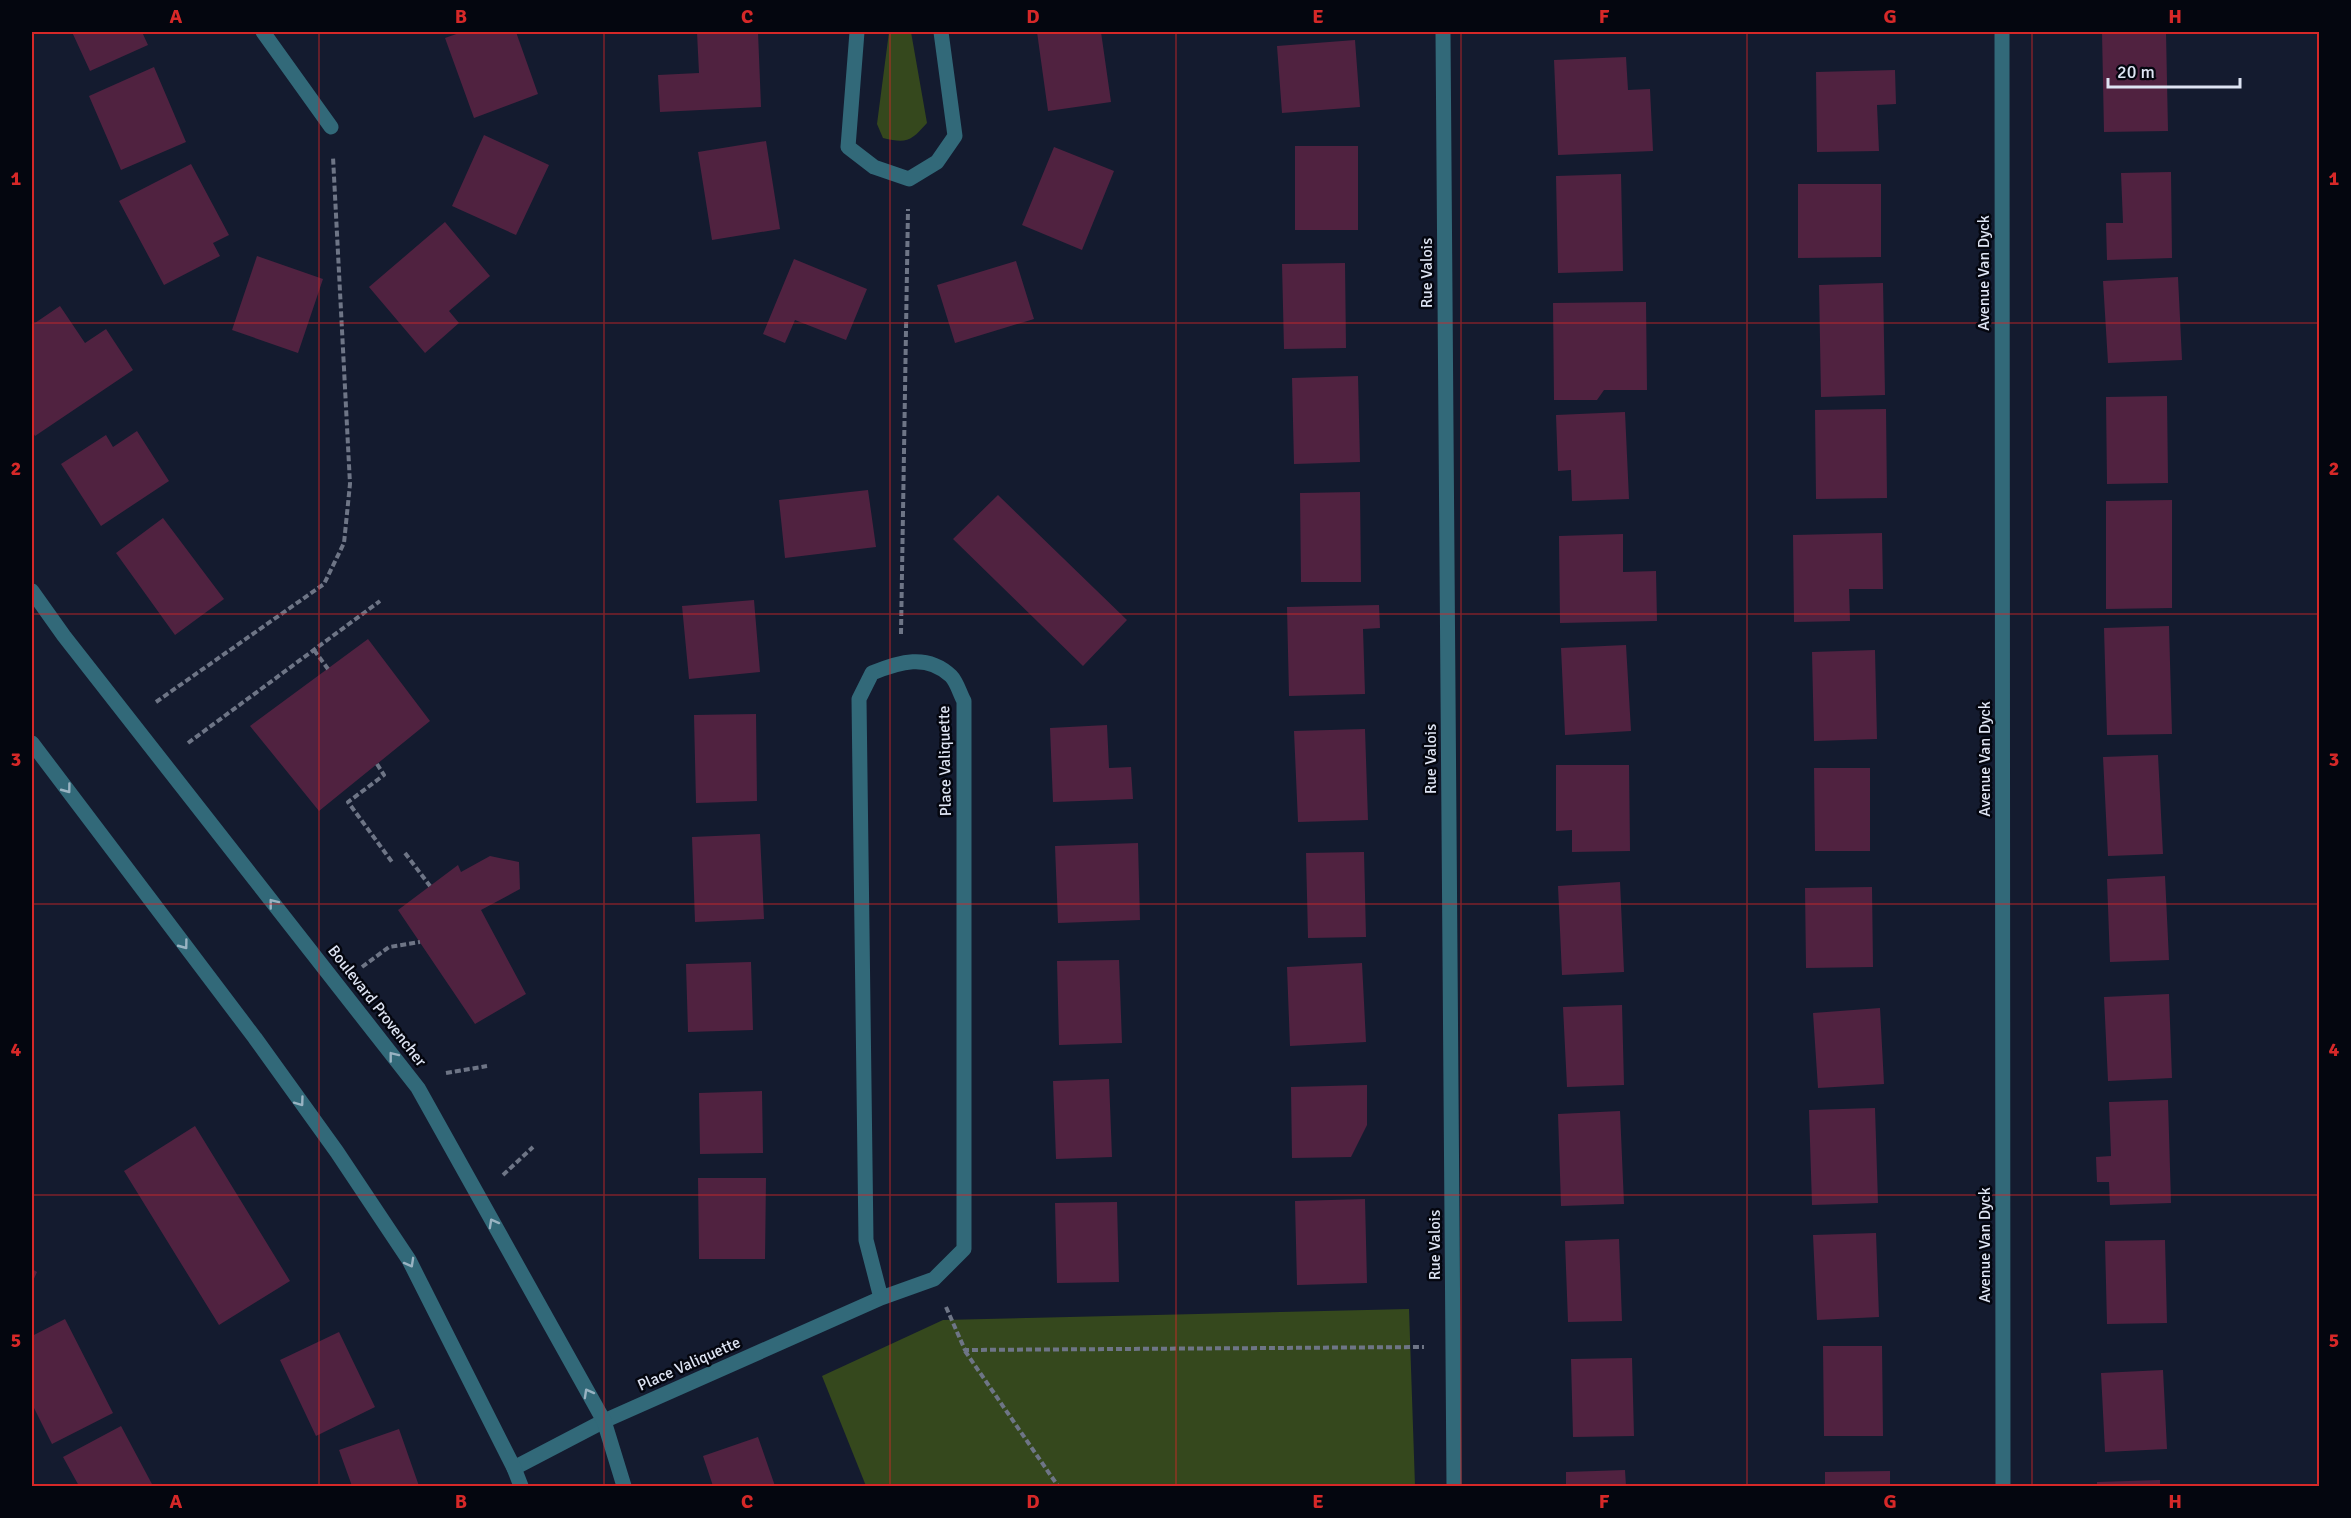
<svg xmlns="http://www.w3.org/2000/svg" width="2351" height="1518" viewBox="0 0 2351 1518" font-family="Signika,sans-serif">
	<style>
		.green { fill: #35481d }
		.building { fill: #502240 }
		.lines { fill: none; stroke-linecap: round; stroke-linejoin: round }
		.path { stroke: #6e7586; stroke-width: 4; stroke-dasharray: 6 3; stroke-linecap: butt }
		.minor { stroke: #326979; stroke-width: 15 }
		.tertiary { stroke: #326979; stroke-width: 15 }
		.oneway { stroke: #99b3c2 }
		.grid { fill: none; stroke: #d62828; stroke-width: 1.5; stroke-opacity: 0.55 }
		.labels { text-anchor: middle; dominant-baseline: central; stroke-width: 5; stroke-linejoin: round; paint-order: stroke }
		.street-label { font-size: 16px; fill: #dee4f3; stroke: #04060f }
		.neatline { fill: none; stroke: #d62828; stroke-width: 2 }
		.grid-label { font-size: 20px; text-anchor: middle; font-weight: bold; fill: #d62828 }
	</style>
	<rect width="100%" height="100%" fill="#141b2f"/>
	<path class="green" d="M 889,32 L 911,32 L 927,123 C 911,141 907,144 883,138 L 877,124 Z
		M 1409,1309 L 1415,1486 L 866,1486 L 822,1376 L 943,1320 Z"/>
	<path class="building" d="M 72,32 L 142,32 L 148,45 L 90,71 Z
		M 462,32 L 516,32 L 538,94 L 474,118 L 445,38 Z
		M 697,32 L 758,32 L 761,107 L 660,112 L 658,75 L 699,73 Z
		M 1037,32 L 1101,32 L 1111,102 L 1048,111 Z
		M 2102,32 L 2166,32 L 2168,131 L 2104,132 Z
		M 1355,40 L 1360,107 L 1282,113 L 1277,46 Z
		M 1626,57 L 1628,90 L 1650,89 L 1653,151 L 1558,155 L 1554,60 Z
		M 154,67 L 186,142 L 121,170 L 89,96 Z
		M 1895,70 L 1896,104 L 1877,105 L 1879,151 L 1817,152 L 1816,72 Z
		M 484,135 L 549,165 L 516,235 L 452,206 Z
		M 766,141 L 780,229 L 712,240 L 698,152 Z
		M 1295,146 L 1358,146 L 1358,230 L 1295,230 Z
		M 1054,147 L 1114,171 L 1082,250 L 1022,225 Z
		M 191,164 L 229,235 L 213,243 L 220,256 L 164,285 L 119,201 Z
		M 2171,172 L 2172,258 L 2107,260 L 2106,223 L 2123,223 L 2121,173 Z
		M 1621,174 L 1623,271 L 1558,273 L 1556,176 Z
		M 1798,184 L 1881,184 L 1881,257 L 1798,258 Z
		M 445,222 L 490,276 L 449,311 L 459,323 L 425,353 L 369,287 Z
		M 257,256 L 323,279 L 298,353 L 232,330 Z
		M 794,259 L 867,289 L 846,340 L 795,320 L 785,343 L 763,334 Z
		M 1016,261 L 1034,319 L 955,343 L 937,285 Z
		M 1345,263 L 1346,348 L 1284,349 L 1282,264 Z
		M 2178,277 L 2182,360 L 2108,363 L 2103,281 Z
		M 1883,283 L 1885,395 L 1821,397 L 1819,285 Z
		M 1646,302 L 1647,390 L 1604,390 L 1597,400 L 1554,400 L 1553,303 Z
		M 60,306 L 85,343 L 106,329 L 133,370 L 35,436 L 32,431 L 32,325 Z
		M 1358,376 L 1360,462 L 1294,464 L 1292,378 Z
		M 2167,396 L 2168,483 L 2107,484 L 2106,397 Z
		M 1886,409 L 1887,498 L 1816,499 L 1815,410 Z
		M 1625,412 L 1629,499 L 1572,501 L 1571,470 L 1558,471 L 1556,415 Z
		M 137,431 L 169,481 L 101,526 L 61,464 L 106,435 L 113,447 Z
		M 868,490 L 876,547 L 785,558 L 779,500 Z
		M 1360,492 L 1361,582 L 1301,582 L 1300,493 Z
		M 998,495 L 1127,620 L 1083,666 L 953,539 Z
		M 2172,500 L 2172,608 L 2106,609 L 2106,501 Z
		M 163,518 L 224,599 L 175,635 L 116,553 Z
		M 1882,533 L 1883,589 L 1849,589 L 1850,621 L 1794,622 L 1793,535 Z
		M 1623,534 L 1623,572 L 1656,571 L 1657,621 L 1560,623 L 1559,536 Z
		M 754,600 L 760,672 L 689,679 L 682,606 Z
		M 1379,605 L 1380,628 L 1363,629 L 1365,694 L 1289,696 L 1287,607 Z
		M 2169,626 L 2172,734 L 2107,735 L 2104,628 Z
		M 368,639 L 430,721 L 319,811 L 250,726 Z
		M 1626,645 L 1631,731 L 1565,735 L 1561,648 Z
		M 1875,650 L 1877,739 L 1814,741 L 1812,652 Z
		M 756,714 L 757,801 L 696,803 L 694,715 Z
		M 1107,725 L 1109,768 L 1131,767 L 1133,799 L 1053,802 L 1050,728 Z
		M 1365,729 L 1368,820 L 1298,822 L 1294,731 Z
		M 2158,755 L 2163,854 L 2108,856 L 2103,757 Z
		M 1556,765 L 1629,765 L 1630,851 L 1572,852 L 1572,830 L 1556,831 Z
		M 1814,768 L 1870,768 L 1870,851 L 1815,851 Z
		M 760,834 L 764,919 L 695,922 L 692,837 Z
		M 1138,843 L 1140,920 L 1058,923 L 1055,846 Z
		M 1364,852 L 1366,937 L 1308,938 L 1306,853 Z
		M 490,856 L 519,862 L 520,889 L 481,910 L 526,994 L 475,1024 L 398,910 L 458,865 L 461,872 Z
		M 2165,876 L 2169,960 L 2110,962 L 2107,879 Z
		M 1620,882 L 1624,972 L 1562,975 L 1558,886 Z
		M 1872,887 L 1873,967 L 1806,968 L 1805,888 Z
		M 1119,960 L 1122,1043 L 1059,1045 L 1057,961 Z
		M 751,962 L 753,1030 L 688,1032 L 686,964 Z
		M 1362,963 L 1366,1042 L 1290,1046 L 1287,967 Z
		M 2169,994 L 2172,1078 L 2108,1081 L 2104,997 Z
		M 1622,1005 L 1624,1085 L 1567,1087 L 1563,1007 Z
		M 1880,1008 L 1884,1084 L 1818,1088 L 1813,1013 Z
		M 1109,1079 L 1112,1157 L 1056,1159 L 1053,1081 Z
		M 1367,1085 L 1367,1125 L 1351,1157 L 1292,1158 L 1291,1087 Z
		M 762,1091 L 763,1153 L 700,1154 L 699,1093 Z
		M 2168,1100 L 2171,1203 L 2110,1205 L 2109,1182 L 2097,1182 L 2096,1157 L 2111,1156 L 2109,1102 Z
		M 1875,1108 L 1878,1203 L 1812,1205 L 1809,1110 Z
		M 1620,1111 L 1624,1204 L 1561,1206 L 1558,1114 Z
		M 195,1126 L 290,1281 L 219,1325 L 124,1171 Z
		M 698,1178 L 766,1178 L 765,1259 L 699,1259 Z
		M 1365,1199 L 1367,1283 L 1297,1285 L 1295,1201 Z
		M 1117,1202 L 1119,1282 L 1057,1283 L 1055,1203 Z
		M 1876,1233 L 1879,1317 L 1817,1320 L 1813,1235 Z
		M 1619,1239 L 1622,1321 L 1568,1322 L 1565,1241 Z
		M 2165,1240 L 2167,1323 L 2107,1324 L 2105,1241 Z
		M 32,1269 L 37,1272 L 32,1283 Z
		M 65,1319 L 113,1413 L 52,1444 L 32,1404 L 32,1336 Z
		M 339,1332 L 375,1407 L 316,1436 L 280,1360 Z
		M 1823,1346 L 1882,1346 L 1883,1436 L 1824,1436 Z
		M 1632,1358 L 1634,1436 L 1573,1437 L 1571,1359 Z
		M 2163,1370 L 2167,1449 L 2105,1452 L 2101,1373 Z
		M 121,1426 L 153,1486 L 79,1486 L 63,1457 Z
		M 399,1429 L 419,1486 L 352,1486 L 339,1450 Z
		M 758,1437 L 775,1486 L 713,1486 L 703,1456 Z
		M 1625,1470 L 1626,1486 L 1566,1486 L 1566,1472 Z
		M 1890,1471 L 1890,1486 L 1825,1486 L 1825,1472 Z
		M 2160,1480 L 2160,1486 L 2097,1486 L 2097,1482 Z"/>
	<g class="lines">
		<path class="path" d="M 901,634 L 908,209
			M 314,650 L 328,669
			M 156,702 L 324,584 L 344,543 L 350,484 L 333,157
			M 188,743 L 380,601
			M 377,764 L 384,775 L 348,802 L 392,862
			M 405,853 L 430,886
			M 362,967 L 389,947 L 420,942
			M 446,1073 L 487,1066
			M 503,1175 L 533,1147
			M 946,1307 L 965,1350 L 1424,1347
			M 965,1351 L 1058,1486"/>
		<path class="minor" d="M 263,32 L 331,127
			M 857,32 L 848,147 L 874,167 L 909,179 L 937,162 L 955,136 L 941,32
			M 1443,32 L 1454,1486
			M 2002,32 L 2003,1486
			M 514,1468 L 604,1421 L 881,1298 L 934,1279 L 964,1249 L 964,701 C 960,694 957,682 951,676 C 927,653 899,662 872,673 L 859,699 L 866,1240 L 881,1298"/>
		<path class="tertiary" d="M 32,591 L 64,636 L 418,1088 L 604,1421 L 624,1486
			M 32,743 L 255,1038 L 337,1152 L 409,1260 L 514,1468 L 521,1486"/>
	</g>
	<defs><path id="oneway-chevron" d="M-2-3.5L2.5 0L-2 3.5" fill="none" stroke-width="1.6" stroke-linecap="round" stroke-linejoin="round" transform="scale(1.5)"/></defs>
	<g class="oneway">
		<use href="#oneway-chevron" transform="translate(67 789) rotate(53)"/>
		<use href="#oneway-chevron" transform="translate(273 903) rotate(-128)"/>
		<use href="#oneway-chevron" transform="translate(184 945) rotate(53)"/>
		<use href="#oneway-chevron" transform="translate(393 1056) rotate(-128)"/>
		<use href="#oneway-chevron" transform="translate(300 1102) rotate(54)"/>
		<use href="#oneway-chevron" transform="translate(493 1223) rotate(-119)"/>
		<use href="#oneway-chevron" transform="translate(410 1263) rotate(61)"/>
		<use href="#oneway-chevron" transform="translate(588 1393) rotate(-119)"/>
	</g>
	<path class="grid" d="M 319,32 L 319,1486M 604,32 L 604,1486M 890,32 L 890,1486M 1176,32 L 1176,1486M 1461,32 L 1461,1486M 1747,32 L 1747,1486M 2032,32 L 2032,1486M 32,323 L 2320,323M 32,614 L 2320,614M 32,904 L 2320,904M 32,1195 L 2320,1195"/>
	<g class="labels">
		<g class="street-label">
			<text transform="translate(1427 273) rotate(-90)">Rue Valois</text>
			<text transform="translate(1984 273) rotate(-90)">Avenue Van Dyck</text>
			<text transform="translate(1431 759) rotate(-90)">Rue Valois</text>
			<text transform="translate(1985 759) rotate(-90)">Avenue Van Dyck</text>
			<text transform="translate(945 761) rotate(-91)">Place Valiquette</text>
			<text transform="translate(377 1006) rotate(52)">Boulevard Provencher</text>
			<text transform="translate(1435 1245) rotate(-90)">Rue Valois</text>
			<text transform="translate(1985 1245) rotate(-90)">Avenue Van Dyck</text>
			<text transform="translate(689 1364) rotate(-24)">Place Valiquette</text>
		</g>
	</g>
	<rect width="2351" height="1518" fill="none" stroke="#04060f" stroke-width="66"/>
	<path d="M2108 78v9h132v-9" fill="none" stroke="#dee4f3" stroke-width="3"/>
	<text x="2117" y="78" font-size="18" fill="#dee4f3" stroke="#04060f" stroke-width="4.5" paint-order="stroke">20 m</text>
	<rect x="33" y="33" width="2285" height="1452" class="neatline"/>
	<g class="grid-label">
		<text x="176" y="23">A</text>
		<text x="461" y="23">B</text>
		<text x="747" y="23">C</text>
		<text x="1033" y="23">D</text>
		<text x="1318" y="23">E</text>
		<text x="1604" y="23">F</text>
		<text x="1890" y="23">G</text>
		<text x="2175" y="23">H</text>
		<text x="16" y="185">1</text>
		<text x="2334" y="185">1</text>
		<text x="16" y="475">2</text>
		<text x="2334" y="475">2</text>
		<text x="16" y="766">3</text>
		<text x="2334" y="766">3</text>
		<text x="16" y="1056">4</text>
		<text x="2334" y="1056">4</text>
		<text x="16" y="1347">5</text>
		<text x="2334" y="1347">5</text>
		<text x="176" y="1508">A</text>
		<text x="461" y="1508">B</text>
		<text x="747" y="1508">C</text>
		<text x="1033" y="1508">D</text>
		<text x="1318" y="1508">E</text>
		<text x="1604" y="1508">F</text>
		<text x="1890" y="1508">G</text>
		<text x="2175" y="1508">H</text>
	</g>
</svg>
